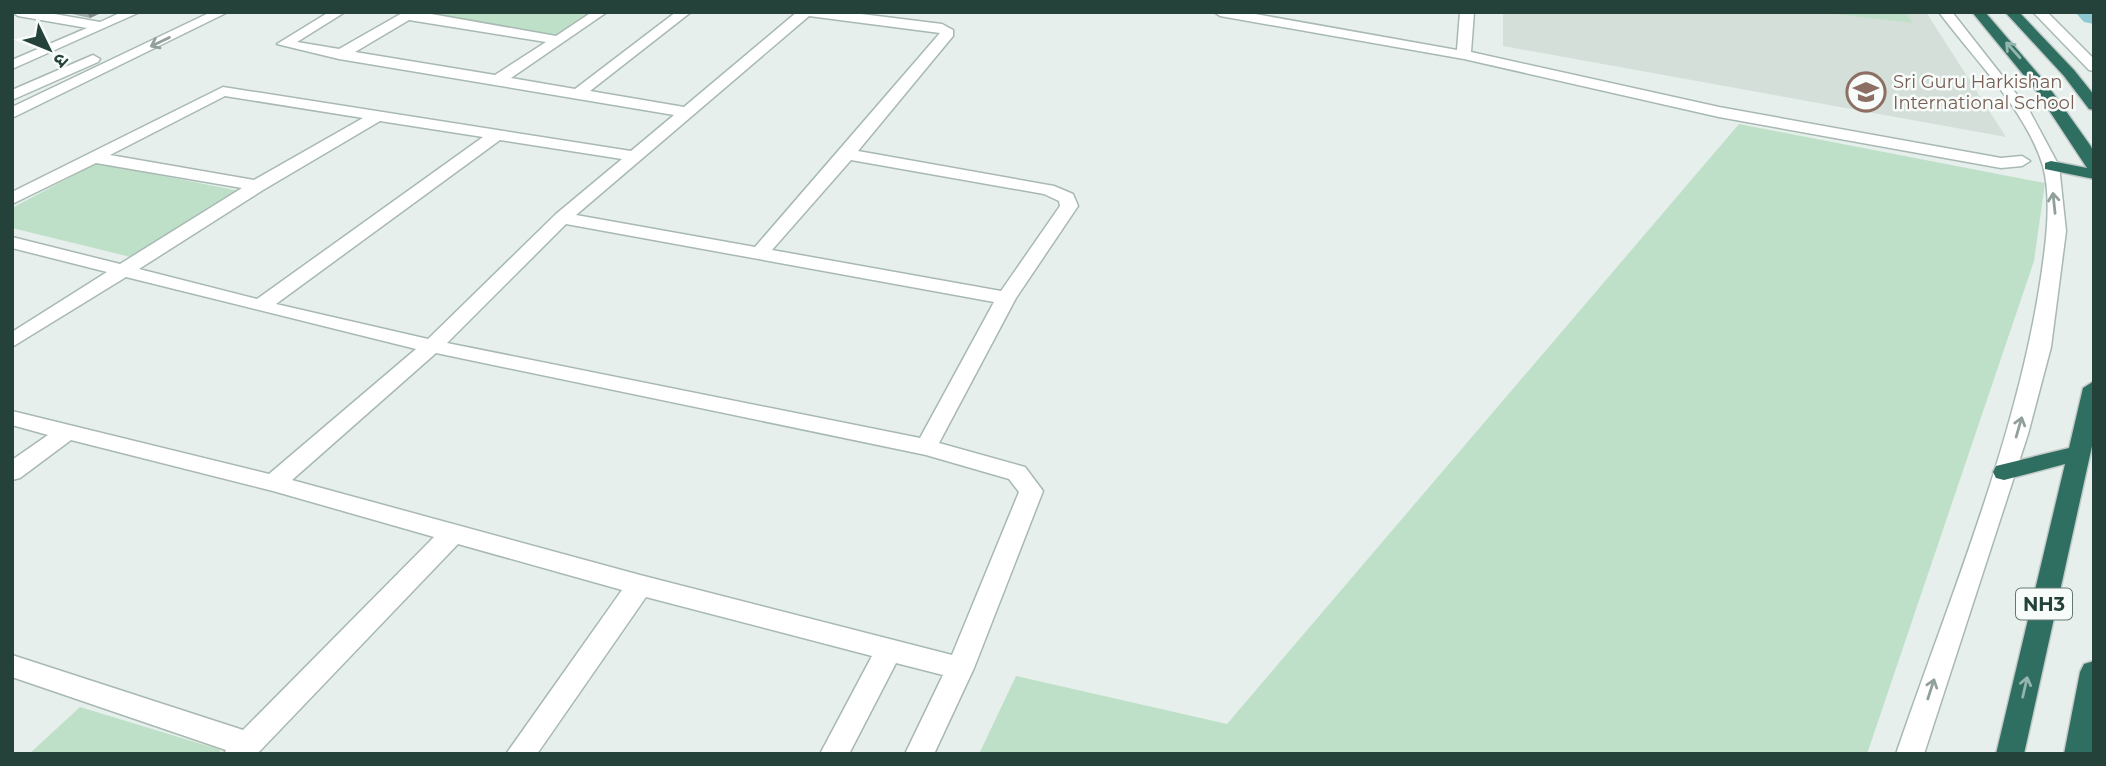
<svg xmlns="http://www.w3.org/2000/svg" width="2106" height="766" viewBox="0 0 2106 766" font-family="Montserrat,'Noto Sans Devanagari',sans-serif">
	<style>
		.built { fill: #d4dfda }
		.green { fill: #bfe0c8 }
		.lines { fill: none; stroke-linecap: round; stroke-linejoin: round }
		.river { fill: #8ec9d4; fill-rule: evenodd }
		.minor-casing { stroke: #a8b8b2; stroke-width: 3 }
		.highway-casing { stroke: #c2cac8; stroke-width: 3 }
		.minor { fill: #fff; fill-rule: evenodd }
		.highway { fill: #2f6f62; fill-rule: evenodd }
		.wall { fill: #a1aea9 }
		.shaded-wall { fill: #838d89 }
		.oneway { stroke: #92a09c }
		.oneway2 { stroke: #93b5ae }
		.labels { text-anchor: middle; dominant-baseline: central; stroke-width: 5; stroke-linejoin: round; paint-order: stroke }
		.far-education-label { font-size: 18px; fill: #785e54; stroke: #f7fbf9; text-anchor: start }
		.shield { fill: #f7fbf9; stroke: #637a73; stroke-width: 2 }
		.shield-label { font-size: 19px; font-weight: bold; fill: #24423a }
	</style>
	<rect width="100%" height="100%" fill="#e6efeb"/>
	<path class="built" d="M 1503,12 L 1926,12 L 2006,137 L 1503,46 Z"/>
	<path class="green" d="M 435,12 L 593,12 L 552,37 L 430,16 Z
		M 1818,12 L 1905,12 L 1913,23 Z
		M 1739,124 L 2045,183 L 2034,261 L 1867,754 L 979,754 L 1016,676 L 1227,724 Z
		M 97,163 L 240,191 L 135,258 L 12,228 L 12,208 Z
		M 80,707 L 221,750 L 217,754 L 29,754 Z"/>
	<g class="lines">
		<path class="river" d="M 2075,12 L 2094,12 L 2094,24 L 2084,22 Z"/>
		<g class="minor-casing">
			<path id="minor" d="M 12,12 L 43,12 L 100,22 L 122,12 L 140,12 L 12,69 L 12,60 L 87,28 L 18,16 Z
				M 211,12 L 228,12 L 12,118 L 12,107 Z
				M 329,12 L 345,12 L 297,42 L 339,49 L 404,12 L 420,12 L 556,36 L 592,12 L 607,12 L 511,78 L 575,89 L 676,12 L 691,12 L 590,91 L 684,107 L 797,12 L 845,12 L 942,24 L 953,30 L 953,36 L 858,151 L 1054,186 L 1073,194 L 1078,206 L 1016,298 L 939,443 L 1025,467 L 1043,491 L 974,668 L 934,754 L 905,754 L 943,675 L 896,663 L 849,754 L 820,754 L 872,656 L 646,597 L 537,754 L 506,754 L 622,590 L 458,544 L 257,754 L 224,754 L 226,750 L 12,677 L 12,655 L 243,730 L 434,537 L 273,491 L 71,440 L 20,478 L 12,480 L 12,460 L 48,435 L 12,425 L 12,411 L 269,474 L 416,349 L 126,277 L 12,347 L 12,332 L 107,272 L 12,248 L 12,237 L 120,264 L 242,188 L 96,163 L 12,204 L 12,192 L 223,87 L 631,151 L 674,115 L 339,59 L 277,44 ZM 809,16 L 940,33 L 755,247 L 576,215 ZM 409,20 L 546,42 L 495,75 L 355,52 ZM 225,96 L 363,118 L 254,180 L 110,155 ZM 380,121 L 483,137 L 257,299 L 139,269 L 263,190 ZM 500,140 L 622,159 L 556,214 L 428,339 L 276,304 ZM 851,160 L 1044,194 L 1059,201 L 1060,206 L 1001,291 L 772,250 ZM 566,224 L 994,302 L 920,438 L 447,343 ZM 436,353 L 926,455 L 1009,479 L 1019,492 L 952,655 L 640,575 L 292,480 Z
				M 1214,12 L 1244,12 L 1457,50 L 1460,12 L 1474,12 L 1471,52 L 1719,107 L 2001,158 L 2022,156 L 2030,161 L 2022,166 L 2001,168 L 1719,117 L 1464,59 L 1220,16 Z
				M 1939,12 L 1952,12 L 2029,110 L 2059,166 L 2066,231 L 2051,347 L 2028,434 L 1924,754 L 1896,754 C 1949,599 2017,438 2041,277 C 2046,243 2052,199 2043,166 C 2026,110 1973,58 1939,12 Z
				M 2033,12 L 2047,12 L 2094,59 L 2094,71 L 2089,70 Z
				M 93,55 L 100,59 L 98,62 L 12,100 L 12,90 Z"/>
		</g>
		<g class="highway-casing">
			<path id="highway" d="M 1972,12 L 1985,12 L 2046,83 L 2090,145 L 2094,152 L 2094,179 L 2045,169 L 2045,163 L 2051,161 L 2087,168 L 2035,89 Z
				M 2005,12 L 2019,12 L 2074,70 L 2094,95 L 2094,110 L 2089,109 L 2064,76 Z
				M 2094,381 L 2094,437 L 2024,754 L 1996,754 L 2065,464 L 2004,480 L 1996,478 L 1993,472 L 1996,466 L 2069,448 L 2083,388 Z
				M 2094,661 L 2092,754 L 2064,754 L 2080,672 L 2084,664 Z"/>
		</g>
		<use href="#minor" class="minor"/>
		<use href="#highway" class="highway"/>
	</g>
	<path class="wall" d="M 63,12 L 103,12 L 90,18 Z"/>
	<path class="shaded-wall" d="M 87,12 L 103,12 L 90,18 Z"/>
	<defs><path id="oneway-shaft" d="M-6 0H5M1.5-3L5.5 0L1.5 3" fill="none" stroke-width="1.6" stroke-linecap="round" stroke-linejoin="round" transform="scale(1.75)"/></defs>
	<g class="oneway">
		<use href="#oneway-shaft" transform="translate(160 42) rotate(154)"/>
		<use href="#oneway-shaft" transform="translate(2054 203) rotate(-96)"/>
		<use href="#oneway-shaft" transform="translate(2019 427) rotate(-74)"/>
		<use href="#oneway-shaft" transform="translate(1931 689) rotate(-72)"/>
	</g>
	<g class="oneway2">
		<use href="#oneway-shaft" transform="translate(2013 50) rotate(-132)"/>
		<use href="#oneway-shaft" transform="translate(2025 687) rotate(-77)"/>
	</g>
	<defs>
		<g id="school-ring" transform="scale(2.0125)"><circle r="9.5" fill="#f7fbf9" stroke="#8d6e63" stroke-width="1.5"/><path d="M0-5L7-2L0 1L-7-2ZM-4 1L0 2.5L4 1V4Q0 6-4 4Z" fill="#8d6e63"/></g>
	</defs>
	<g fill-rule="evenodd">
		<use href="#school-ring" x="1866" y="92"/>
	</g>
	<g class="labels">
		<g class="far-education-label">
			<text x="1893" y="82">Sri Guru Harkishan<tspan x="1893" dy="21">International School</tspan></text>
		</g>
		<rect class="shield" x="2016" y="588.5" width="56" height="31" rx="5"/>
		<g class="shield-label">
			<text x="2044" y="604">NH3</text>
		</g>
	</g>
	<rect width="2106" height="766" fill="none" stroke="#24423a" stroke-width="28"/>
	<g transform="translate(49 49) rotate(133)" stroke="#f7fbf9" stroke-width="5" paint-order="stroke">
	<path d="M0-5L12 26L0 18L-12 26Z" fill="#24423a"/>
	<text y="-10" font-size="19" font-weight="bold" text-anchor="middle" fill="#24423a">उ</text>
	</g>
</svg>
